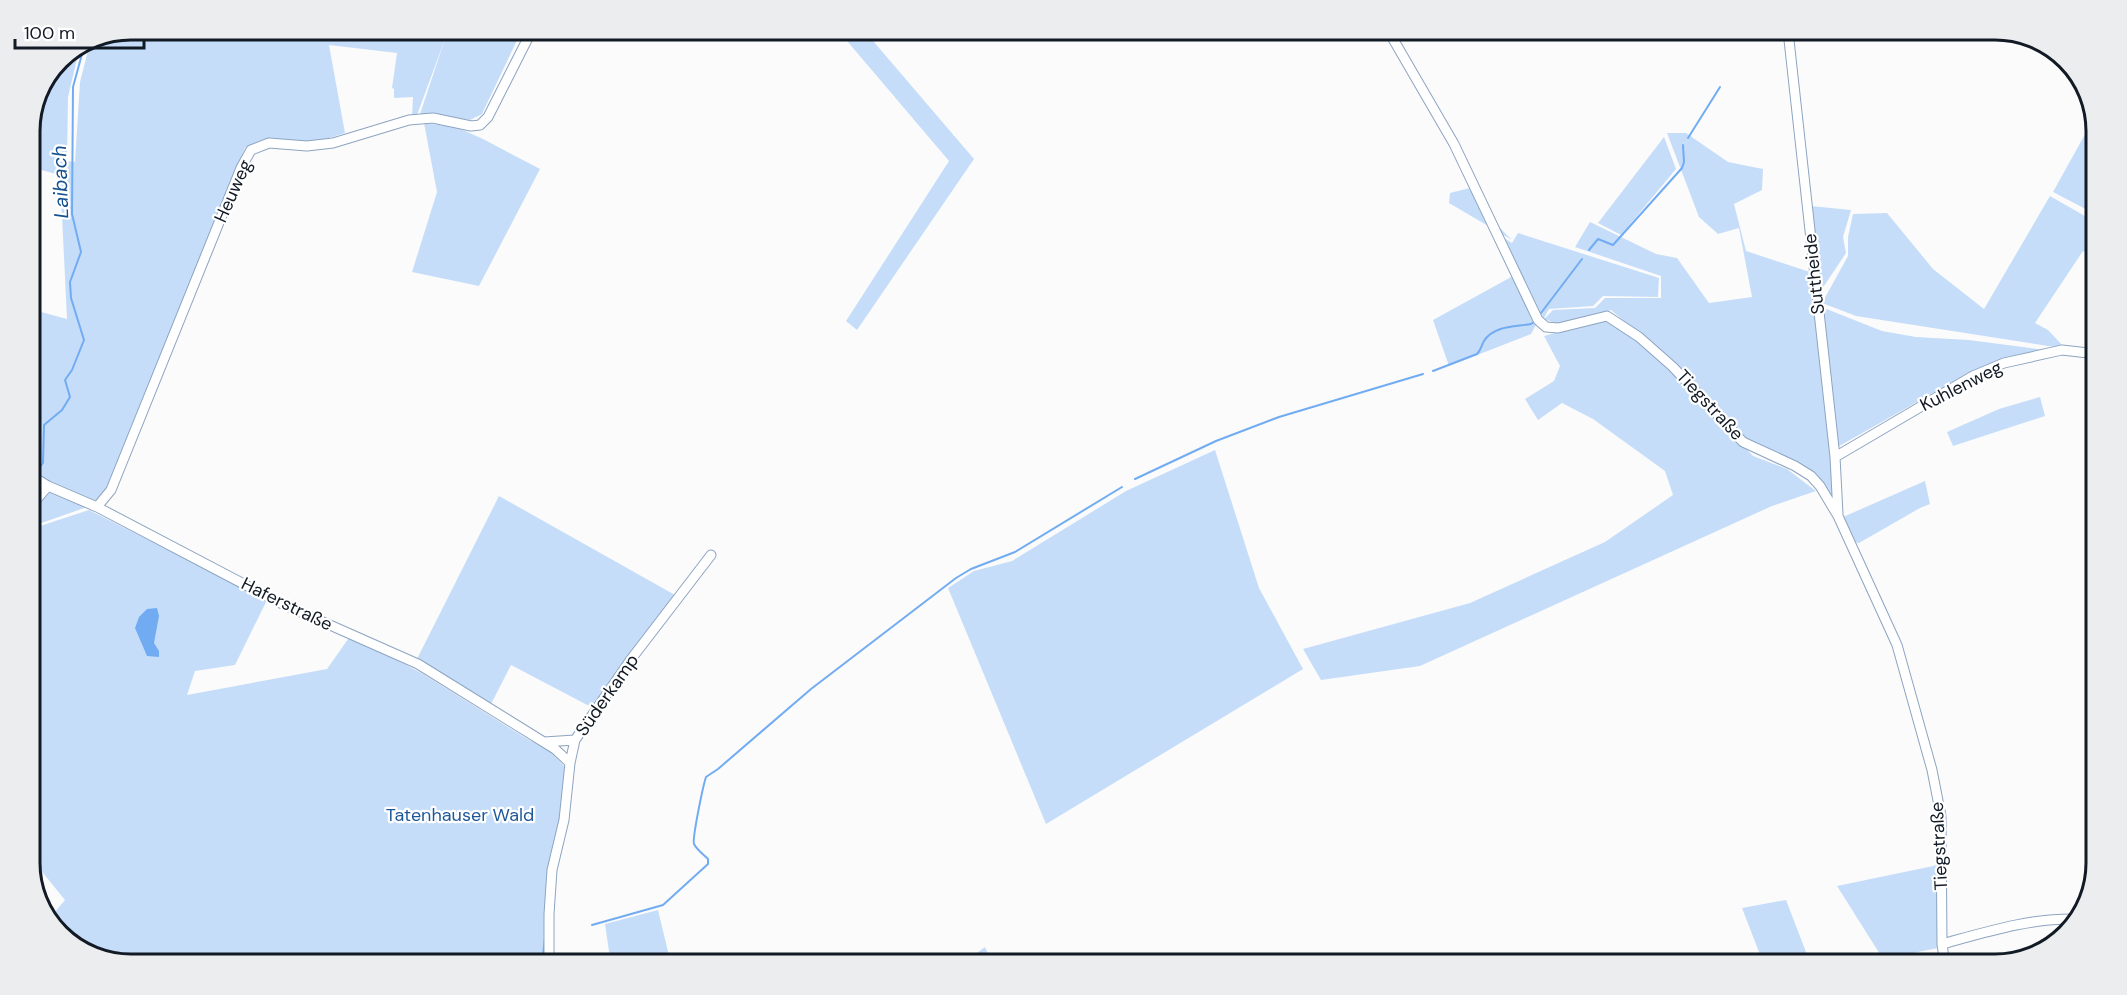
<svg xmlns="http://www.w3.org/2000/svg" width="2127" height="995" viewBox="0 0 2127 995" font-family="'DM Sans',sans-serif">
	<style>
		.green { fill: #c6ddfa }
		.water { fill: #71acf2 }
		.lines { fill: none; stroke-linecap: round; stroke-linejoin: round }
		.stream { stroke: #71acf2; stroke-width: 2 }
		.minor-casing { stroke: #8da4c0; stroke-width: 11 }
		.minor { stroke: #fff; stroke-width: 9 }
		.labels { text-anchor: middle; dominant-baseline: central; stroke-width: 4.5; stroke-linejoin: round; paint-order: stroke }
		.street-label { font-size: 18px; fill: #111a25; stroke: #fff }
		.park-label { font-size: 18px; fill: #1e5898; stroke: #fff }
		.water-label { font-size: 20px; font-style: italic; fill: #155190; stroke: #fff }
		.rim { fill: none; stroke: #111a25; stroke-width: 3 }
	</style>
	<rect width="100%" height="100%" fill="#fbfbfb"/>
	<path class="green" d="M 842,35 L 868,35 L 974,159 L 857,330 L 846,321 L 949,161 Z
		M 519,36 L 482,114 L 470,120 L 420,114 L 445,39 L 417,115 L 412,116 L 413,97 L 394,98 L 394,89 L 392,88 L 397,53 L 329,45 L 345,133 C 334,136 323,141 312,142 C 288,145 266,135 245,148 L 108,488 L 100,499 L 91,501 L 56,485 L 39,474 L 30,459 L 30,309 L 67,319 L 60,175 L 30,167 L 30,126 L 60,60 L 80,46 L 68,97 L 67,161 L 75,162 L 80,82 L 91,39 L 93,38 Z
		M 2094,118 L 2097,126 L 2097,215 L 2053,192 Z
		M 424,123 L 456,127 L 483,139 L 540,169 L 479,286 L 412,272 L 437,192 Z
		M 1667,133 L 1686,133 L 1728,162 L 1763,169 L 1762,190 L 1734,204 L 1746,251 L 1819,275 L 1811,206 L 1851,210 L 1843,237 L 1846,253 L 1824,286 L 1814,304 L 1882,331 L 1916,337 L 1969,340 L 2045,350 L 2002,360 L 1970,372 L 1834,449 L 1833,500 L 1822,485 L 1756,449 L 1675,364 L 1611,310 L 1558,324 L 1544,319 L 1553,310 L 1595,308 L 1605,298 L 1661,298 L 1661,276 L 1575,247 L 1590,222 L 1656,254 L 1677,258 L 1709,303 L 1752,297 L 1739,228 L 1718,234 L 1699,217 Z
		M 1664,137 L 1676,169 L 1621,235 L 1598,223 Z
		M 1470,188 L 1484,217 L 1500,228 L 1512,240 L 1449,203 L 1450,193 Z
		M 2050,196 L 2097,223 L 2097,262 L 2083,251 L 2035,323 L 2048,330 L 2063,346 L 2055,347 L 1856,316 L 1822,303 L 1848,256 L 1848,237 L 1853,214 L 1887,213 L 1933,269 L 1984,309 Z
		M 1518,233 L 1659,278 L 1658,297 L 1603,296 L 1593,306 L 1549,309 L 1544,318 L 1535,307 L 1501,236 L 1512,243 Z
		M 1513,276 L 1536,325 L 1531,334 L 1449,366 L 1433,320 Z
		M 1606,319 L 1639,339 L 1672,368 L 1753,456 L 1787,469 L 1816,491 L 1772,506 L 1420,666 L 1321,680 L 1303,649 L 1470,603 L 1605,542 L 1673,495 L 1665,471 L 1593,419 L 1562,403 L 1538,420 L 1525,399 L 1554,381 L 1560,366 L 1544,336 Z
		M 2040,397 L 2045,416 L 1953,446 L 1947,432 L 1999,409 Z
		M 1215,450 L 1259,588 L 1303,669 L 1046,824 L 948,588 L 974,571 L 1012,561 L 1126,491 Z
		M 30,477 L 39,487 L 87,507 L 33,526 L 30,529 Z
		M 1925,481 L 1930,504 L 1920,508 L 1859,543 L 1853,542 L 1843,517 Z
		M 499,496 L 675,595 L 593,708 L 511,665 L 491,704 L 416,661 Z
		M 89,510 L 267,600 L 235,665 L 195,671 L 187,695 L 327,669 L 351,635 L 423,674 L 529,740 L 546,747 L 565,767 L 546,965 L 132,965 L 93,957 L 51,925 L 49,919 L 65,900 L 30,857 L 33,850 L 30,848 L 30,532 L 34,528 Z
		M 1938,865 L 1938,948 L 1883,959 L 1837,886 Z
		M 1786,900 L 1811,965 L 1764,965 L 1742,908 Z
		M 658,910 L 670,960 L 649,965 L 611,965 L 605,924 Z
		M 985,947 L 993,965 L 960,965 Z"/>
	<path class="water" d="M 157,608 L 159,616 L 154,643 L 159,651 L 159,657 L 147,656 L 135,628 L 139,617 L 147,609 Z"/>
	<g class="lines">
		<path class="stream" d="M 1752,39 L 1756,31
			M 1688,138 L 1720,87
			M 1589,250 L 1598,239 L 1613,245 L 1682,168 L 1684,162 L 1683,145
			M 1541,313 L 1582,259
			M 1433,371 L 1477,354 C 1481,350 1481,346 1484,341 C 1494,325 1516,327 1531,324 L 1534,322
			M 35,473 L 43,463 L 44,425 L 62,410 L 70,397 L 65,380 L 72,370 L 84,340 L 71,298 L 70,282 L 81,252 L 72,214 L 73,87 L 85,43
			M 1135,479 L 1216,441 L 1279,417 L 1423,374
			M 592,925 L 663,905 L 708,864 L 708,859 C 704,855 697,850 694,844 C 692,839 703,786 706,777 L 718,769 L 811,689 L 956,578 L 971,569 L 1015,552 L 1122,487
			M 542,965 L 545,938"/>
		<g class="minor-casing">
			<path id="minor" d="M 1788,31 L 1835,457 L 1838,514
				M 1389,32 L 1454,144 L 1538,320 L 1546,327 L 1558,328 L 1607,316 L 1639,337 L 1673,367 L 1743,442 L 1795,466 L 1811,476 L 1820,486 L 1838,516 L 1897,645 L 1932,770 L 1941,816 L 1942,944 L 1945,965
				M 1835,457 L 1973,376 L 2004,363 L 2062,350 L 2097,354
				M 30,470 L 35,478 L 48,486 L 97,507 L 278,602 L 418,664 L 555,749 L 570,763
				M 30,507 L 48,486
				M 97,507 L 111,490 L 241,168 L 251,150 L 269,143 L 307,146 L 333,143 L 409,120 L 433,118 L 471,126 L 480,125 L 488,117 L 529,36
				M 544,742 L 575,740
				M 1942,944 C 1986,932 2030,918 2076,919
				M 549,965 L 549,914 L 552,870 L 564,820 L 570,763 L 575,740 L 632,658 L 711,555"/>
		</g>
		<use href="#minor" class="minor"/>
	</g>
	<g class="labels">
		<g class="street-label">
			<text transform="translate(233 191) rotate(-66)">Heuweg</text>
			<text transform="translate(1814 274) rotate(-96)">Suttheide</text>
			<text transform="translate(1961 386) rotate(-27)">Kuhlenweg</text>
			<text transform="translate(1710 405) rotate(47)">Tiegstraße</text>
			<text transform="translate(287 604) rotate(26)">Haferstraße</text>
			<text transform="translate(607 695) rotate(-55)">Süderkamp</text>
			<text transform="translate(1939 846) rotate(-93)">Tiegstraße</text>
		</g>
		<g class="park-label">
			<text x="460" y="815">Tatenhauser Wald</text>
		</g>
		<g class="water-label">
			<text transform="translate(60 182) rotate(-92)">Laibach</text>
		</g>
	</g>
	<path d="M0 0H2127V995H0ZM131 40H1995A91 91 0 0 1 2086 131V863A91 91 0 0 1 1995 954H131A91 91 0 0 1 40 863V131A91 91 0 0 1 131 40Z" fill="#ecedee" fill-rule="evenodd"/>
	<path class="rim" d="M131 40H1995A91 91 0 0 1 2086 131V863A91 91 0 0 1 1995 954H131A91 91 0 0 1 40 863V131A91 91 0 0 1 131 40Z"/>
	<path d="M15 39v9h129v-9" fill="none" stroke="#111a25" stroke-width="3"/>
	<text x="24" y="39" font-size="18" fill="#111a25" stroke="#ffffff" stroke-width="4.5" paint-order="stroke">100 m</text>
</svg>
